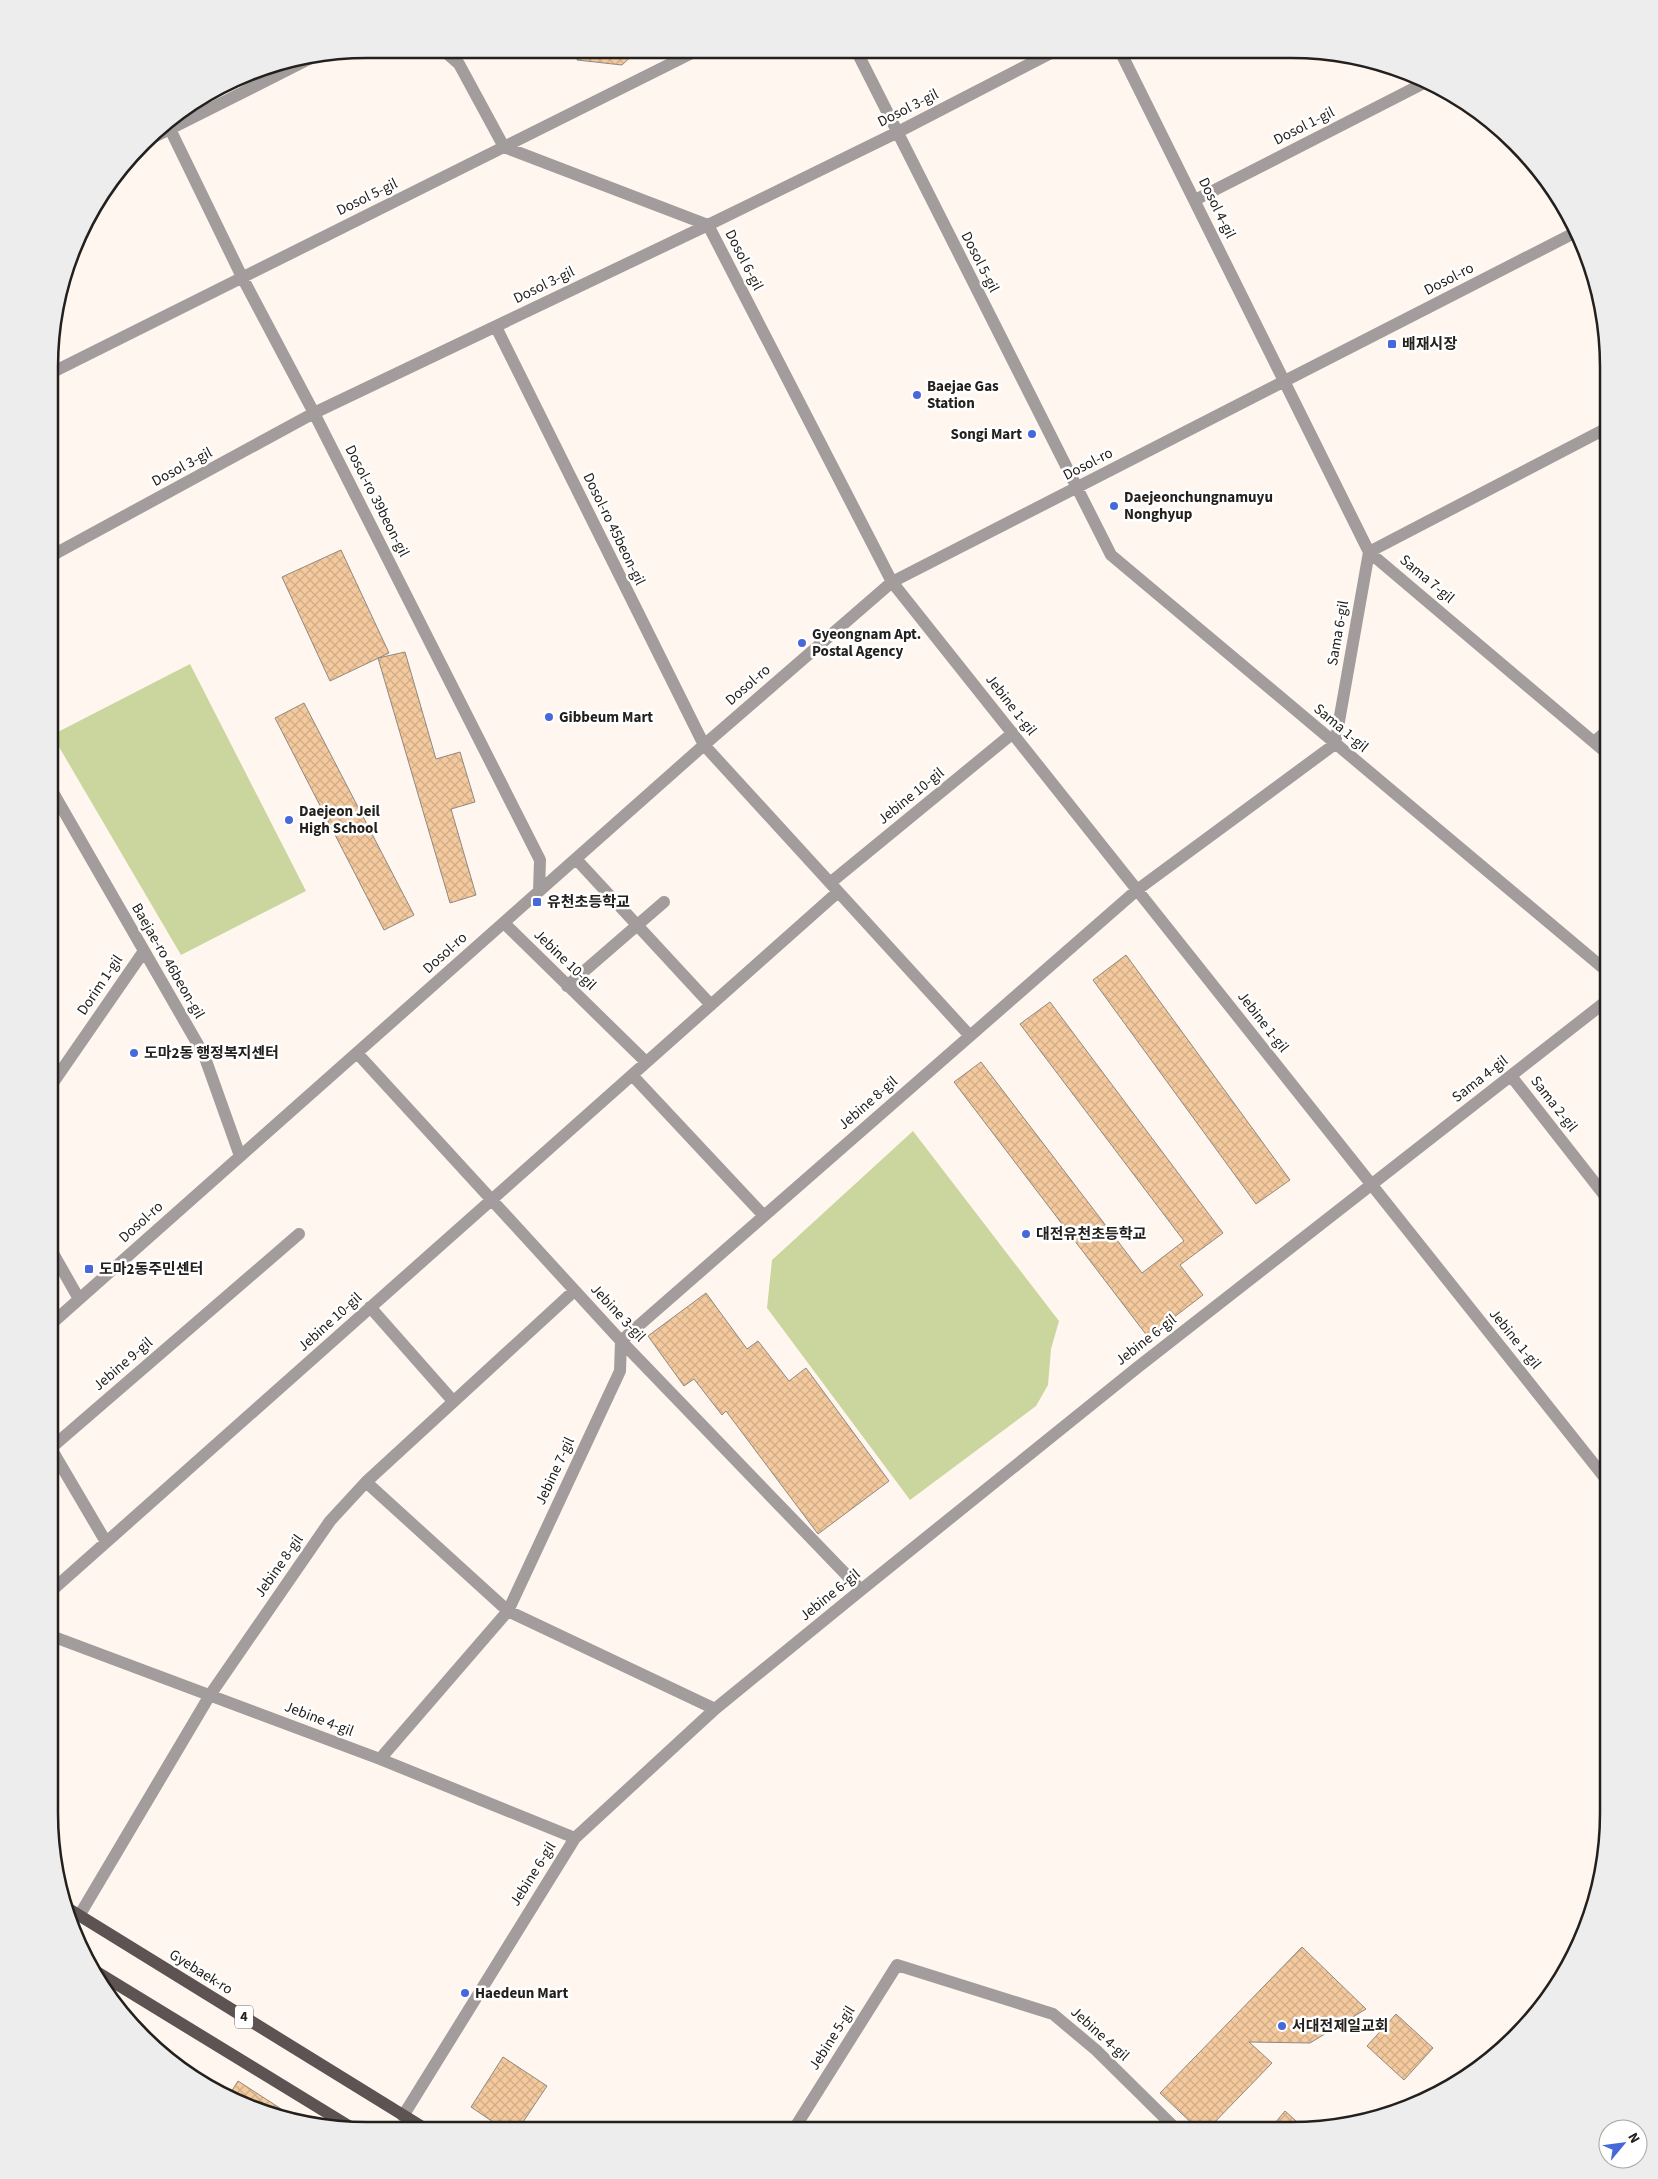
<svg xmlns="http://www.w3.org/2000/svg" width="1658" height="2179" viewBox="0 0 1658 2179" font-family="'Source Sans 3','Noto Sans KR',sans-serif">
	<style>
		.green { fill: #cbd69f }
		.building { fill: url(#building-cross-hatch); stroke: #908982 }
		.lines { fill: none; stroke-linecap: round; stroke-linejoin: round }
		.minor { stroke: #a29d9c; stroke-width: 12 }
		.major { stroke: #5c5352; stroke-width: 12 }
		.poi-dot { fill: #4768db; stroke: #fff; stroke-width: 2 }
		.labels { text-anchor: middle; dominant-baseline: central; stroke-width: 5; stroke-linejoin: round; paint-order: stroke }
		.shield { fill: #fff; stroke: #656361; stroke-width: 1 }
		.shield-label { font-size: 14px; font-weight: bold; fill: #23201d }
		.street-label { font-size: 15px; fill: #23201d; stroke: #fff }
		.poi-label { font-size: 15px; font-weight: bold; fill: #23201d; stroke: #fff; text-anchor: start }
		.rim { fill: none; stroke: #23201d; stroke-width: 2.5 }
	</style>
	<defs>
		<pattern id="building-cross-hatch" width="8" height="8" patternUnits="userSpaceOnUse" patternTransform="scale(1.25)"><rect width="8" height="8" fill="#f3c99d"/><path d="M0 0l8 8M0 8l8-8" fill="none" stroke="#d0ac87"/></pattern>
	</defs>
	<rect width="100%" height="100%" fill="#fff7ef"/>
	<path class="green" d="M 190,664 L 306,891 L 181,955 L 52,735 Z
		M 913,1131 L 1059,1321 L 1051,1349 L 1048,1385 L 1036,1406 L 910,1500 L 767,1308 L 772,1260 Z"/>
	<path class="building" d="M 577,49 L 622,49 L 638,50 L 622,65 L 577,60 Z
		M 341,550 L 389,653 L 330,681 L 282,577 Z
		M 405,652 L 436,759 L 460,752 L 475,802 L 451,809 L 476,895 L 450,903 L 378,658 Z
		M 304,703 L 414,915 L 384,930 L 275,718 Z
		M 1126,955 L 1290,1180 L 1256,1204 L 1093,980 Z
		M 1050,1002 L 1223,1233 L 1180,1265 L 1203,1295 L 1148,1337 L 954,1082 L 981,1062 L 1142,1273 L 1184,1241 L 1020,1024 Z
		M 706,1293 L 747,1349 L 758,1341 L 789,1381 L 806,1368 L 889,1481 L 818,1534 L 726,1411 L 722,1415 L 694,1379 L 684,1386 L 648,1336 Z
		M 1302,1947 L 1366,2009 L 1310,2043 L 1249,2042 L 1272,2063 L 1207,2130 L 1199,2130 L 1160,2093 Z
		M 1396,2014 L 1433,2048 L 1404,2080 L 1367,2046 Z
		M 503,2057 L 547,2086 L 519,2128 L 502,2128 L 471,2107 Z
		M 238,2081 L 289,2114 L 288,2118 L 245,2106 L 228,2097 Z
		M 1285,2111 L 1305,2129 L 1269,2130 Z"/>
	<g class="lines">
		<path class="minor" d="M 442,49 L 459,64 L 504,147 L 708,225 L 892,582 L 1609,1483
			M 856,50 L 1111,555 L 1609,973
			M 1120,51 L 1369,552 L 1609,755
			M 263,66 L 271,78
			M 170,129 L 242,277 L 314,413 L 540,860 L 539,891
			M 146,141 L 311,58
			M 1195,200 L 1428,81
			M 496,327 L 704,745 L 970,1036
			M 51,373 L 698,50
			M 51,556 L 314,413 L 708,225 L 896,133 L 1055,51
			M 1594,742 L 1609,729
			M 51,789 L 204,1055 L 240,1156
			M 576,859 L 711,1005
			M 830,883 L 1013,733
			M 504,923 L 646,1062
			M 567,986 L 664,902
			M 357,1053 L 621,1341 L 861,1590
			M 632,1075 L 764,1216
			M 1511,1076 L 1609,1201
			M 50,1087 L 144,951
			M 50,1248 L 79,1299
			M 370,1307 L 453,1401
			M 50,1325 L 704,745 L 892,582 L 1578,231
			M 49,1445 L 106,1542
			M 51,1448 L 299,1234
			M 366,1482 L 508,1611 L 715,1709
			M 49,1593 L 838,892
			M 49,1635 L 380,1759 L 575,1838
			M 380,1759 L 508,1611 L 620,1371 L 621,1341 L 1137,890 L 1335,744 L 1369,552 L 1609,427
			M 79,1916 L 210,1695 L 330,1521 L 366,1482 L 574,1291
			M 403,2116 L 575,1838 L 715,1709 L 861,1590 L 1138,1367 L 1609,999
			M 794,2129 L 897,1965 L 1053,2014 L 1096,2050 L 1177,2130"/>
		<path class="major" d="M 64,1906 L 424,2128
			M 92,1969 L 352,2128"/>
	</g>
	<g class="poi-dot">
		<rect x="1387" y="339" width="10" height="10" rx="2.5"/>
		<circle cx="917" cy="395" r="5"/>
		<circle cx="1032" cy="434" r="5"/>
		<circle cx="1114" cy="506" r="5"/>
		<circle cx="802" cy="643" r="5"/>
		<circle cx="549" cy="717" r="5"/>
		<circle cx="289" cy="820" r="5"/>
		<rect x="532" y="897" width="10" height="10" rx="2.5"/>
		<circle cx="134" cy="1053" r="5"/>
		<circle cx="1026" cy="1234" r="5"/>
		<rect x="84" y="1264" width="10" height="10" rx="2.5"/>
		<circle cx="465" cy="1993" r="5"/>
		<circle cx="1282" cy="2026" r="5"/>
	</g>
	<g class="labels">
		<rect class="shield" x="235" y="2005.5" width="18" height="23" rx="4"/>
		<g class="shield-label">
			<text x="244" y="2017">4</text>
		</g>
		<g class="street-label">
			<text transform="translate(908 108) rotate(-27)">Dosol 3-gil</text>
			<text transform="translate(1304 126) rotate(-27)">Dosol 1-gil</text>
			<text transform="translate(367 197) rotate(-26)">Dosol 5-gil</text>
			<text transform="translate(1217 208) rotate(64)">Dosol 4-gil</text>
			<text transform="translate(744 260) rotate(63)">Dosol 6-gil</text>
			<text transform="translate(980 262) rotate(63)">Dosol 5-gil</text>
			<text transform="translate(1449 279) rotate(-27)">Dosol-ro</text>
			<text transform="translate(544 285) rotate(-26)">Dosol 3-gil</text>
			<text transform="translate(1088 464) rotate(-27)">Dosol-ro</text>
			<text transform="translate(182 467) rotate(-28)">Dosol 3-gil</text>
			<text transform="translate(377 501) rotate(63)">Dosol-ro 39beon-gil</text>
			<text transform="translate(614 529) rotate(64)">Dosol-ro 45beon-gil</text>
			<text transform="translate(1427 579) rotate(40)">Sama 7-gil</text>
			<text transform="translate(1338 633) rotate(-80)">Sama 6-gil</text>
			<text transform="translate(748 685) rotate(-41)">Dosol-ro</text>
			<text transform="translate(1011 705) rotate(52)">Jebine 1-gil</text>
			<text transform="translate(1341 728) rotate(40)">Sama 1-gil</text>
			<text transform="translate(911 796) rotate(-39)">Jebine 10-gil</text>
			<text transform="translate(445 953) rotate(-42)">Dosol-ro</text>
			<text transform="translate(565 960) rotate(44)">Jebine 10-gil</text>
			<text transform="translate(168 961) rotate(60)">Baejae-ro 46beon-gil</text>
			<text transform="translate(100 985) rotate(-56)">Dorim 1-gil</text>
			<text transform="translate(1263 1022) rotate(52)">Jebine 1-gil</text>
			<text transform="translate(1480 1079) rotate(-38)">Sama 4-gil</text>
			<text transform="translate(868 1103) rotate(-41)">Jebine 8-gil</text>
			<text transform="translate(1554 1104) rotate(52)">Sama 2-gil</text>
			<text transform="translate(141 1222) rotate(-42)">Dosol-ro</text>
			<text transform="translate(618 1313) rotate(47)">Jebine 3-gil</text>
			<text transform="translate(330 1322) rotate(-42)">Jebine 10-gil</text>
			<text transform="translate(1515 1339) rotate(51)">Jebine 1-gil</text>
			<text transform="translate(1146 1340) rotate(-38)">Jebine 6-gil</text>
			<text transform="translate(123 1364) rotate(-41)">Jebine 9-gil</text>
			<text transform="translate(555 1471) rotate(-65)">Jebine 7-gil</text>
			<text transform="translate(279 1566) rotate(-55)">Jebine 8-gil</text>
			<text transform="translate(830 1595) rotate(-39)">Jebine 6-gil</text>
			<text transform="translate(319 1719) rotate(21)">Jebine 4-gil</text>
			<text transform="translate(533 1874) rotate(-58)">Jebine 6-gil</text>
			<text transform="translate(201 1972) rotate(32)">Gyebaek-ro</text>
			<text transform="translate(1100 2034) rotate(42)">Jebine 4-gil</text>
			<text transform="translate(832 2038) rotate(-58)">Jebine 5-gil</text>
		</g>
		<g class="poi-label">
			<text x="1402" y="344">배재시장</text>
			<text x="927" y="386">Baejae Gas<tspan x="927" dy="17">Station</tspan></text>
			<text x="1022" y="434" text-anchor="end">Songi Mart</text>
			<text x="1124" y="497">Daejeonchungnamuyu<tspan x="1124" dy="17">Nonghyup</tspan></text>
			<text x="812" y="634">Gyeongnam Apt.<tspan x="812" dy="17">Postal Agency</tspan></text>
			<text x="559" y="717">Gibbeum Mart</text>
			<text x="299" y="811">Daejeon Jeil<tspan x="299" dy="17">High School</tspan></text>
			<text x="547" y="902">유천초등학교</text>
			<text x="144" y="1053">도마2동 행정복지센터</text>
			<text x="1036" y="1234">대전유천초등학교</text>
			<text x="99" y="1269">도마2동주민센터</text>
			<text x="475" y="1993">Haedeun Mart</text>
			<text x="1292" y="2026">서대전제일교회</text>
		</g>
	</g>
	<path d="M0 0H1658V2179H0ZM367 58H1291A309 309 0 0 1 1600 367V1813A309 309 0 0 1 1291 2122H367A309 309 0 0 1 58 1813V367A309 309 0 0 1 367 58Z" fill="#ededed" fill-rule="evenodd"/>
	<path class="rim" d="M367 58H1291A309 309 0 0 1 1600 367V1813A309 309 0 0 1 1291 2122H367A309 309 0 0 1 58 1813V367A309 309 0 0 1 367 58Z"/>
	<g transform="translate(1623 2144) rotate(61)"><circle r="24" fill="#ffffff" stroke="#a7a6a5"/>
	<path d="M0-4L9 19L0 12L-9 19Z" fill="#4768db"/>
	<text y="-8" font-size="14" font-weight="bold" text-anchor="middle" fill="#23201d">N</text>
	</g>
</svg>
